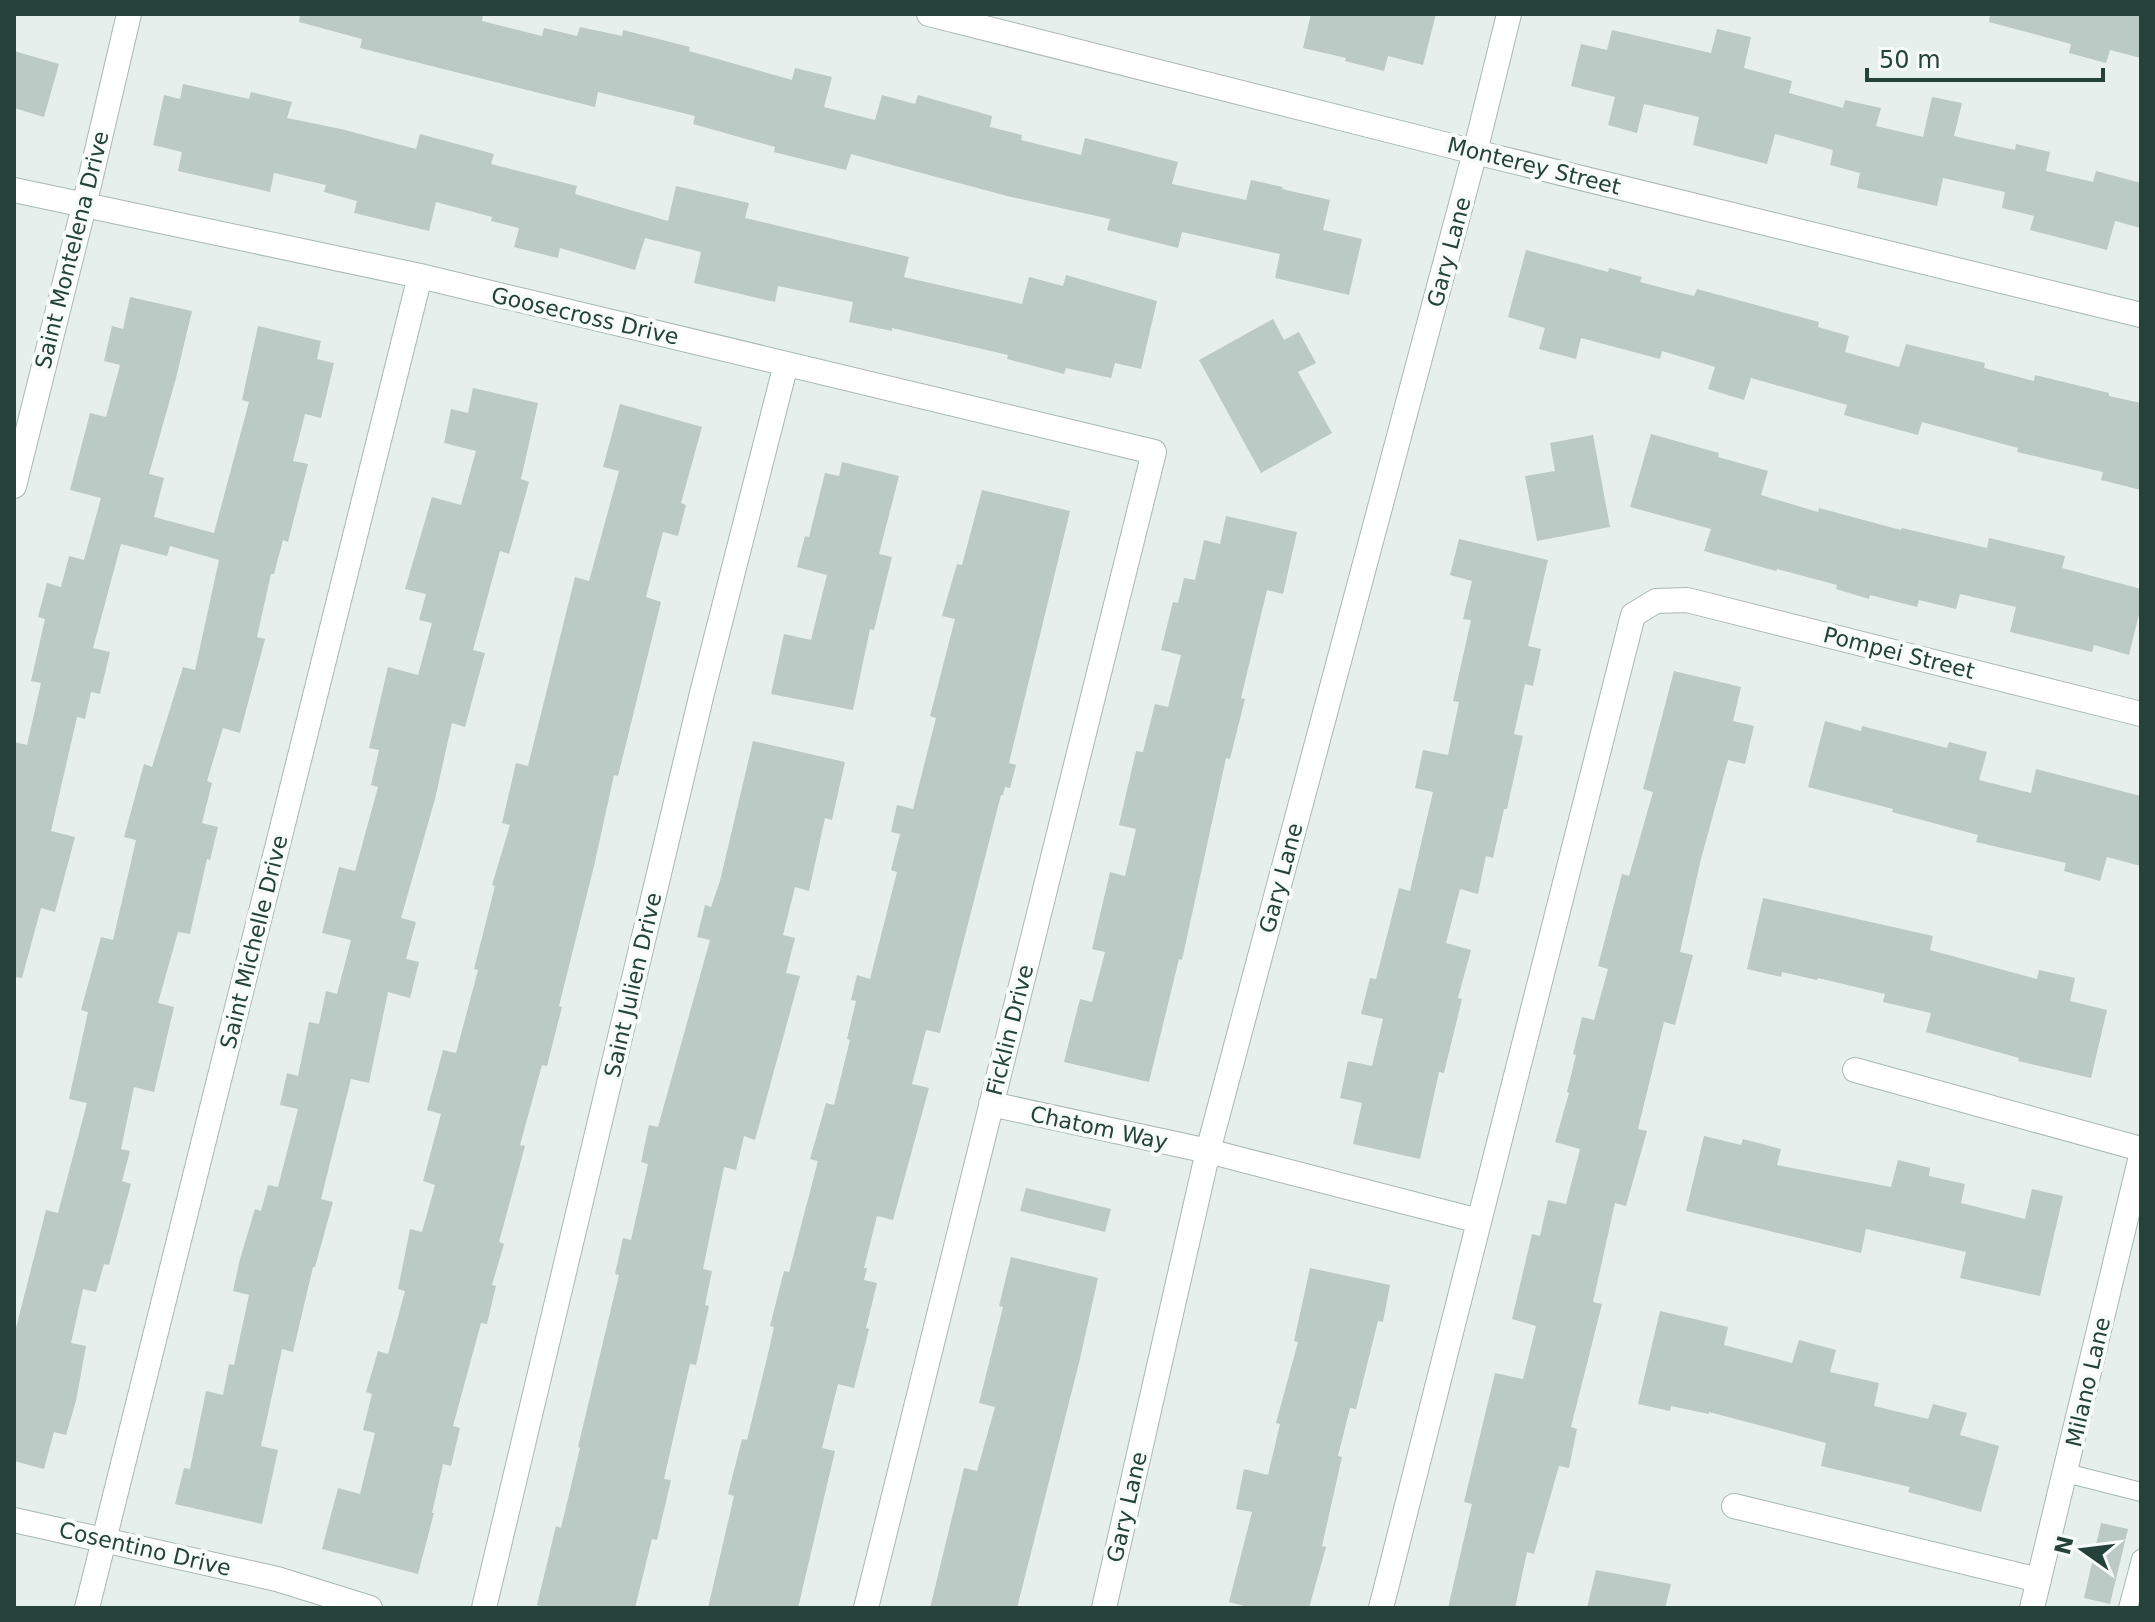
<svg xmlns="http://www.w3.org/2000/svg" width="2155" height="1622" viewBox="0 0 2155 1622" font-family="'DejaVu Sans',sans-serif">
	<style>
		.building { fill: #bbcac4 }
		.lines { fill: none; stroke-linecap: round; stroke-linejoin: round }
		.lane-casing { stroke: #a8b8b2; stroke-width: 20 }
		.street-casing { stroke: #a8b8b2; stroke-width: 26 }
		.lane { stroke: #fff; stroke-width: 18 }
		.street { stroke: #fff; stroke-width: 24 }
		.labels { text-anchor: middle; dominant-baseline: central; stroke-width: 8; stroke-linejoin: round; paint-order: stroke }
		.street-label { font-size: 22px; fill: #24423a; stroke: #f7fbf9 }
	</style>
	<rect width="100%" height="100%" fill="#e6efeb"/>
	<path class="building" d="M 300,14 L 483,14 L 482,21 L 542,36 L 544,28 L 577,36 L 580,27 L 622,36 L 623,30 L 690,47 L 689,51 L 792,80 L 795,68 L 832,77 L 824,107 L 875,120 L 882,95 L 915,104 L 918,95 L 992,116 L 990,127 L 1022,135 L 1021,140 L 1081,155 L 1085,138 L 1178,162 L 1172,184 L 1246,200 L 1251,180 L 1283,187 L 1282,189 L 1330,200 L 1323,230 L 1362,239 L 1349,295 L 1275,278 L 1280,254 L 1182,232 L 1178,248 L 1107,230 L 1110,219 L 1007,196 L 851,154 L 846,170 L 774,152 L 775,147 L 693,124 L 695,116 L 598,92 L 595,107 L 360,48 L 362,39 L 299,22 Z
		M 1311,14 L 1436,14 L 1423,65 L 1388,56 L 1384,71 L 1345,61 L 1346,58 L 1303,48 Z
		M 1990,14 L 2141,14 L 2141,58 L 2110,50 L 2106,63 L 2069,53 L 2071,44 L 1989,22 Z
		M 1717,29 L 1751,37 L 1744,68 L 1792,81 L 1789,93 L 1843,108 L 1845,100 L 1881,108 L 1876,126 L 1923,137 L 1932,97 L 1962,103 L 1954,136 L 2015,150 L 2016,144 L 2050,152 L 2046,171 L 2093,182 L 2096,171 L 2141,183 L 2141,228 L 2115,221 L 2107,250 L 2030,230 L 2034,216 L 2002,208 L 2005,192 L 1943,178 L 1937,206 L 1857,188 L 1860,173 L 1830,165 L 1833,150 L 1775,134 L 1767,164 L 1693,145 L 1699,117 L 1644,104 L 1637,133 L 1608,125 L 1615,97 L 1571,86 L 1581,44 L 1607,50 L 1612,30 L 1711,53 Z
		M 14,51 L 59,64 L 44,117 L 14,108 Z
		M 183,84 L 249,99 L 251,92 L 292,102 L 287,118 L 341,129 L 416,149 L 420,134 L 494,154 L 491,164 L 577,186 L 575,194 L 668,221 L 676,186 L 749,203 L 745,218 L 909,257 L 904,277 L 1022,304 L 1029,277 L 1063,286 L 1066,275 L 1157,301 L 1141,369 L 1115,363 L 1111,378 L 1066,368 L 1064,374 L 1007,359 L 1008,355 L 892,328 L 892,331 L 849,322 L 853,302 L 778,286 L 775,302 L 694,283 L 701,252 L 645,238 L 635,270 L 560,248 L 558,258 L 514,247 L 519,228 L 491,221 L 492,217 L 436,202 L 429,231 L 354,213 L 357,201 L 324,192 L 326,185 L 274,173 L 270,192 L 178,171 L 182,152 L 153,145 L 164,95 L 180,99 Z
		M 1526,250 L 1608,272 L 1609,268 L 1642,277 L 1640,282 L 1694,296 L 1697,289 L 1819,322 L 1818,327 L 1849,336 L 1845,352 L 1899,367 L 1906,344 L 1985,363 L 1984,368 L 2034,381 L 2035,375 L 2109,393 L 2109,396 L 2141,403 L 2141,490 L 2101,480 L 2103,472 L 2017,452 L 2018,448 L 1922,422 L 1918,435 L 1844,415 L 1847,405 L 1751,378 L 1744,400 L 1708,389 L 1715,367 L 1662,351 L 1660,359 L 1581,338 L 1576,359 L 1539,349 L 1545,328 L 1508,317 Z
		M 130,297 L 192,311 L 176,378 L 149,474 L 164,478 L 154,517 L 214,533 L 249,402 L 242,400 L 258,326 L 321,341 L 317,359 L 334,363 L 321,418 L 305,414 L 293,461 L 308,464 L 288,542 L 283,540 L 274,574 L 271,574 L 257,637 L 265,639 L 240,733 L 223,728 L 207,781 L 212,783 L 202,823 L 218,827 L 210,860 L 207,859 L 190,934 L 178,932 L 158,1003 L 174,1007 L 154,1092 L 134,1087 L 121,1149 L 130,1151 L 122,1181 L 131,1184 L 109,1265 L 104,1264 L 96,1292 L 83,1289 L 71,1343 L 86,1346 L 76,1401 L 66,1435 L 54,1432 L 44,1469 L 14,1461 L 14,1336 L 46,1210 L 58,1213 L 87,1103 L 69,1099 L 88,1012 L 81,1010 L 101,937 L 113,940 L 136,840 L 124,837 L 144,764 L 152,767 L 183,667 L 195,670 L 219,560 L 170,546 L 167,556 L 121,544 L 93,648 L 110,652 L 100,694 L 91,692 L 85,719 L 77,717 L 51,831 L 75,837 L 55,912 L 41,908 L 22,978 L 14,977 L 14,742 L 27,745 L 41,683 L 31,681 L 45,619 L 38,617 L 47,583 L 61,587 L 69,556 L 84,560 L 101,498 L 70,490 L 90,413 L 106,417 L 120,365 L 104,361 L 112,326 L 123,329 Z
		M 1273,319 L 1284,340 L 1299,332 L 1316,363 L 1298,372 L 1332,433 L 1261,473 L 1199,360 Z
		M 473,388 L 538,403 L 521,479 L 529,482 L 509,554 L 500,551 L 473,650 L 485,653 L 465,727 L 452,723 L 435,799 L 401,918 L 416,922 L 406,959 L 419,962 L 410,998 L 388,992 L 369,1083 L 351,1079 L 321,1199 L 333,1202 L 315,1267 L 313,1267 L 293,1352 L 282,1349 L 261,1446 L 278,1450 L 262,1524 L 175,1504 L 184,1468 L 190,1469 L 206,1391 L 223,1395 L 229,1364 L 234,1365 L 249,1295 L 233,1291 L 240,1259 L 255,1209 L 261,1211 L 268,1185 L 278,1187 L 298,1109 L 280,1105 L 287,1073 L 298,1076 L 309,1022 L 319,1024 L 326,991 L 337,994 L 351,940 L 322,933 L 339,867 L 355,871 L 378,787 L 371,785 L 379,750 L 369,748 L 388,667 L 418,675 L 432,623 L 419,620 L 426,594 L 405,589 L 432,497 L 461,505 L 476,451 L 444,443 L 451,409 L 468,413 Z
		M 620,404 L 702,427 L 681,503 L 686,505 L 678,536 L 663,532 L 646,597 L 661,602 L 618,776 L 614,775 L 594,866 L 559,1006 L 562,1007 L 547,1066 L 542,1065 L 520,1145 L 525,1146 L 499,1242 L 504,1244 L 492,1285 L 496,1286 L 487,1324 L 481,1323 L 453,1426 L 460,1428 L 451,1466 L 443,1464 L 432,1513 L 434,1513 L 418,1574 L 322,1549 L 338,1488 L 360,1494 L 375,1433 L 363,1430 L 372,1394 L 366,1392 L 378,1351 L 388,1354 L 405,1291 L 398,1289 L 410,1229 L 422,1232 L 435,1185 L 423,1181 L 441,1114 L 427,1110 L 443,1050 L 456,1053 L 478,970 L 474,969 L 495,886 L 492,885 L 510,825 L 502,823 L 516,763 L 528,766 L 575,577 L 589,581 L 619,471 L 603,467 Z
		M 1651,434 L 1719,453 L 1718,457 L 1768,471 L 1761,495 L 1818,512 L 1819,508 L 1901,530 L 1902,528 L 1987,548 L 1989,538 L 2065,556 L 2062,568 L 2141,589 L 2141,606 L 2129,655 L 2094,645 L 2092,652 L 2010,632 L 2016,607 L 1960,594 L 1956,609 L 1919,600 L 1917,607 L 1870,595 L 1869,599 L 1836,589 L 1837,585 L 1777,569 L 1776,571 L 1704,551 L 1711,529 L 1630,507 Z
		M 1593,435 L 1610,527 L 1537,541 L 1525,476 L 1555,471 L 1550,443 Z
		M 842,462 L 899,476 L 879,554 L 892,557 L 874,630 L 870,629 L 853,710 L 771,694 L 784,634 L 811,640 L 827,575 L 797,567 L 805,536 L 809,537 L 825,473 L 839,476 Z
		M 982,490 L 1070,511 L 1009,763 L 1016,765 L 1010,788 L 1005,787 L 1003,795 L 1001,795 L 940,1033 L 926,1030 L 912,1084 L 929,1088 L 893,1220 L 877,1216 L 864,1268 L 867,1268 L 864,1280 L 877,1283 L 866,1328 L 869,1329 L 854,1388 L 838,1384 L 822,1448 L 835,1451 L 798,1608 L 708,1608 L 734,1496 L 728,1494 L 742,1439 L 747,1440 L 767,1358 L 774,1327 L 770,1326 L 784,1271 L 789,1272 L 818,1161 L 810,1159 L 826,1103 L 834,1105 L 850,1040 L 847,1039 L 856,1001 L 851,1000 L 857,975 L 870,979 L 897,872 L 891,870 L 900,834 L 891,832 L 897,805 L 913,809 L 936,718 L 930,716 L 955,619 L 942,616 L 957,564 L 962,565 Z
		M 1226,516 L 1297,532 L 1283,594 L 1267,590 L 1241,698 L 1245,699 L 1230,759 L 1226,758 L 1182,960 L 1179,959 L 1149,1082 L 1064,1062 L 1080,999 L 1092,1002 L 1105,952 L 1092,949 L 1110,872 L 1125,876 L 1136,829 L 1119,825 L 1136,751 L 1143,752 L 1155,704 L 1168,707 L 1181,655 L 1161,650 L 1173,602 L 1178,603 L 1184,578 L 1195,580 L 1204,540 L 1220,544 Z
		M 1459,539 L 1548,560 L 1528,646 L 1541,649 L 1533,686 L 1525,684 L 1514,734 L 1523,736 L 1507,809 L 1504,809 L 1493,858 L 1486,856 L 1478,894 L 1460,889 L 1446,943 L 1471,950 L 1458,998 L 1462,999 L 1444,1073 L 1439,1072 L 1420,1159 L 1353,1144 L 1362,1103 L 1340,1098 L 1348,1061 L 1372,1066 L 1383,1019 L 1361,1014 L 1370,978 L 1376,979 L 1399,888 L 1410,891 L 1433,792 L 1415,788 L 1423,750 L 1448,755 L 1459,702 L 1453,701 L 1471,620 L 1463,619 L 1472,581 L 1450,575 Z
		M 1674,671 L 1741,687 L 1733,721 L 1754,726 L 1745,764 L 1728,760 L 1701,859 L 1680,952 L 1693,955 L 1675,1025 L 1664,1022 L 1638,1129 L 1647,1131 L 1626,1206 L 1615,1203 L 1593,1302 L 1602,1304 L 1571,1427 L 1577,1429 L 1569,1468 L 1559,1466 L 1534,1554 L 1527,1552 L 1515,1608 L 1448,1608 L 1472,1504 L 1464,1502 L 1495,1373 L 1523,1379 L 1536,1326 L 1512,1319 L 1532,1234 L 1540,1236 L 1548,1200 L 1566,1204 L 1580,1149 L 1555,1142 L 1569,1093 L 1567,1092 L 1576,1055 L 1573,1054 L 1582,1017 L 1594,1020 L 1608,969 L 1598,966 L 1622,874 L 1629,876 L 1653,792 L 1643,789 Z
		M 1825,721 L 1861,731 L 1862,726 L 1947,748 L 1949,742 L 1987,752 L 1979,780 L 2031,793 L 2036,769 L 2141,796 L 2141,866 L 2107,857 L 2100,881 L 2064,871 L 2066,863 L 1976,842 L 1978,835 L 1892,812 L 1893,809 L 1808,787 Z
		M 753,741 L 845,762 L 832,820 L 825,818 L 809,891 L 795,887 L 783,935 L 795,938 L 786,973 L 800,976 L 755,1140 L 744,1136 L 736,1170 L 724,1167 L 703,1269 L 712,1271 L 705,1305 L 709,1306 L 696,1365 L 690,1364 L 664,1479 L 671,1480 L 657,1540 L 652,1539 L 635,1608 L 551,1608 L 537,1605 L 556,1526 L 561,1528 L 580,1448 L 578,1447 L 619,1275 L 615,1274 L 623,1238 L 631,1240 L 648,1164 L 641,1162 L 649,1125 L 658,1127 L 710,940 L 697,937 L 705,905 L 711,907 L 720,881 Z
		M 1763,898 L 1933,936 L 1930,950 L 2037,979 L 2039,970 L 2075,978 L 2070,1001 L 2107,1010 L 2091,1078 L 2018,1061 L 2019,1058 L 1926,1032 L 1931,1013 L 1883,1002 L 1885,994 L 1818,978 L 1817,980 L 1782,972 L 1781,977 L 1747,969 Z
		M 1704,1136 L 1741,1145 L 1743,1139 L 1781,1149 L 1777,1165 L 1891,1187 L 1898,1160 L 1930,1168 L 1929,1176 L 1965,1184 L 1961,1203 L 2025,1219 L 2032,1189 L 2063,1196 L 2040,1296 L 1960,1278 L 1966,1252 L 1866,1229 L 1861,1253 L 1686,1211 Z
		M 1026,1188 L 1111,1209 L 1105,1232 L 1020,1211 Z
		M 1011,1257 L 1098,1278 L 1079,1363 L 1017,1608 L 930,1608 L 964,1468 L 977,1471 L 995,1407 L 979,1403 L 1003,1307 L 999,1306 Z
		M 1310,1268 L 1390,1285 L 1383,1322 L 1378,1321 L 1356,1409 L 1350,1408 L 1338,1456 L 1342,1457 L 1322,1546 L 1326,1547 L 1309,1608 L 1252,1608 L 1229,1602 L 1252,1512 L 1236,1509 L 1244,1469 L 1268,1475 L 1280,1424 L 1276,1423 L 1298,1342 L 1294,1341 Z
		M 1660,1311 L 1728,1327 L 1724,1345 L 1792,1363 L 1799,1340 L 1836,1350 L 1830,1372 L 1879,1383 L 1874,1406 L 1928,1419 L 1933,1404 L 1967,1413 L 1960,1435 L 1999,1446 L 1981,1512 L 1908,1492 L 1910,1487 L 1821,1466 L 1826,1443 L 1709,1412 L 1709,1414 L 1671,1406 L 1670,1411 L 1638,1404 Z
		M 2101,1523 L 2128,1529 L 2110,1604 L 2084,1598 Z
		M 1596,1570 L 1671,1584 L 1665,1608 L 1587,1608 Z"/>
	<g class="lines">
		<g class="lane-casing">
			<path id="lane" d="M 2066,1473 L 2141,1492
				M 2128,1608 L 2141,1559"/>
		</g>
		<g class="street-casing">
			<path id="street" d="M 929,14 L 1475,152 L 2141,315
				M 14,190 L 420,276 L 1154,452 L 866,1608
				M 14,486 L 84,206 L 129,14
				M 1855,1070 L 2141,1149
				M 991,1104 L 1208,1151 L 1479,1221
				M 1734,1506 L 2039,1580
				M 14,1520 L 277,1579 L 370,1608
				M 87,1608 L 420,276
				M 484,1608 L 702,693 L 786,364
				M 1104,1608 L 1208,1151 L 1475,152 L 1509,14
				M 1381,1608 L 1633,615 L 1656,601 L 1687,600 L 2141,714
				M 2032,1608 L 2141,1156"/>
		</g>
		<use href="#lane" class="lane"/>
		<use href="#street" class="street"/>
	</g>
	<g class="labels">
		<g class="street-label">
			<text transform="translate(1534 166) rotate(14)">Monterey Street</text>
			<text transform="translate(72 250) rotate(-76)">Saint Montelena Drive</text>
			<text transform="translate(1449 252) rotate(-75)">Gary Lane</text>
			<text transform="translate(585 316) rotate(13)">Goosecross Drive</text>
			<text transform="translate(1899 653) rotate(14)">Pompei Street</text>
			<text transform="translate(1281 878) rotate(-75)">Gary Lane</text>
			<text transform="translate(254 942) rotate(-76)">Saint Michelle Drive</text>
			<text transform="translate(633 985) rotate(-77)">Saint Julien Drive</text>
			<text transform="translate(1010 1030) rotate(-76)">Ficklin Drive</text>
			<text transform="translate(1099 1128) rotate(12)">Chatom Way</text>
			<text transform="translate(2088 1382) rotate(-77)">Milano Lane</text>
			<text transform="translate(1127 1507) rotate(-77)">Gary Lane</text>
			<text transform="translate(145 1549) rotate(13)">Cosentino Drive</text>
		</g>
	</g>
	<rect width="2155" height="1622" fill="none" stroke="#24423a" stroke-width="32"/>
	<g transform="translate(2083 1550) rotate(284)" stroke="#f7fbf9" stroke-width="6" paint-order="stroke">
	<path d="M0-6L14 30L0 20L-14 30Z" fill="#24423a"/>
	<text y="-12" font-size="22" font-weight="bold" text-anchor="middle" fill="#24423a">N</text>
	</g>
	<path d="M1867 68v12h236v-12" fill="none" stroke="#24423a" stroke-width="4"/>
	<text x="1879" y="68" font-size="24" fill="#24423a" stroke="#f7fbf9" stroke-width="6" paint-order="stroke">50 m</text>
</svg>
